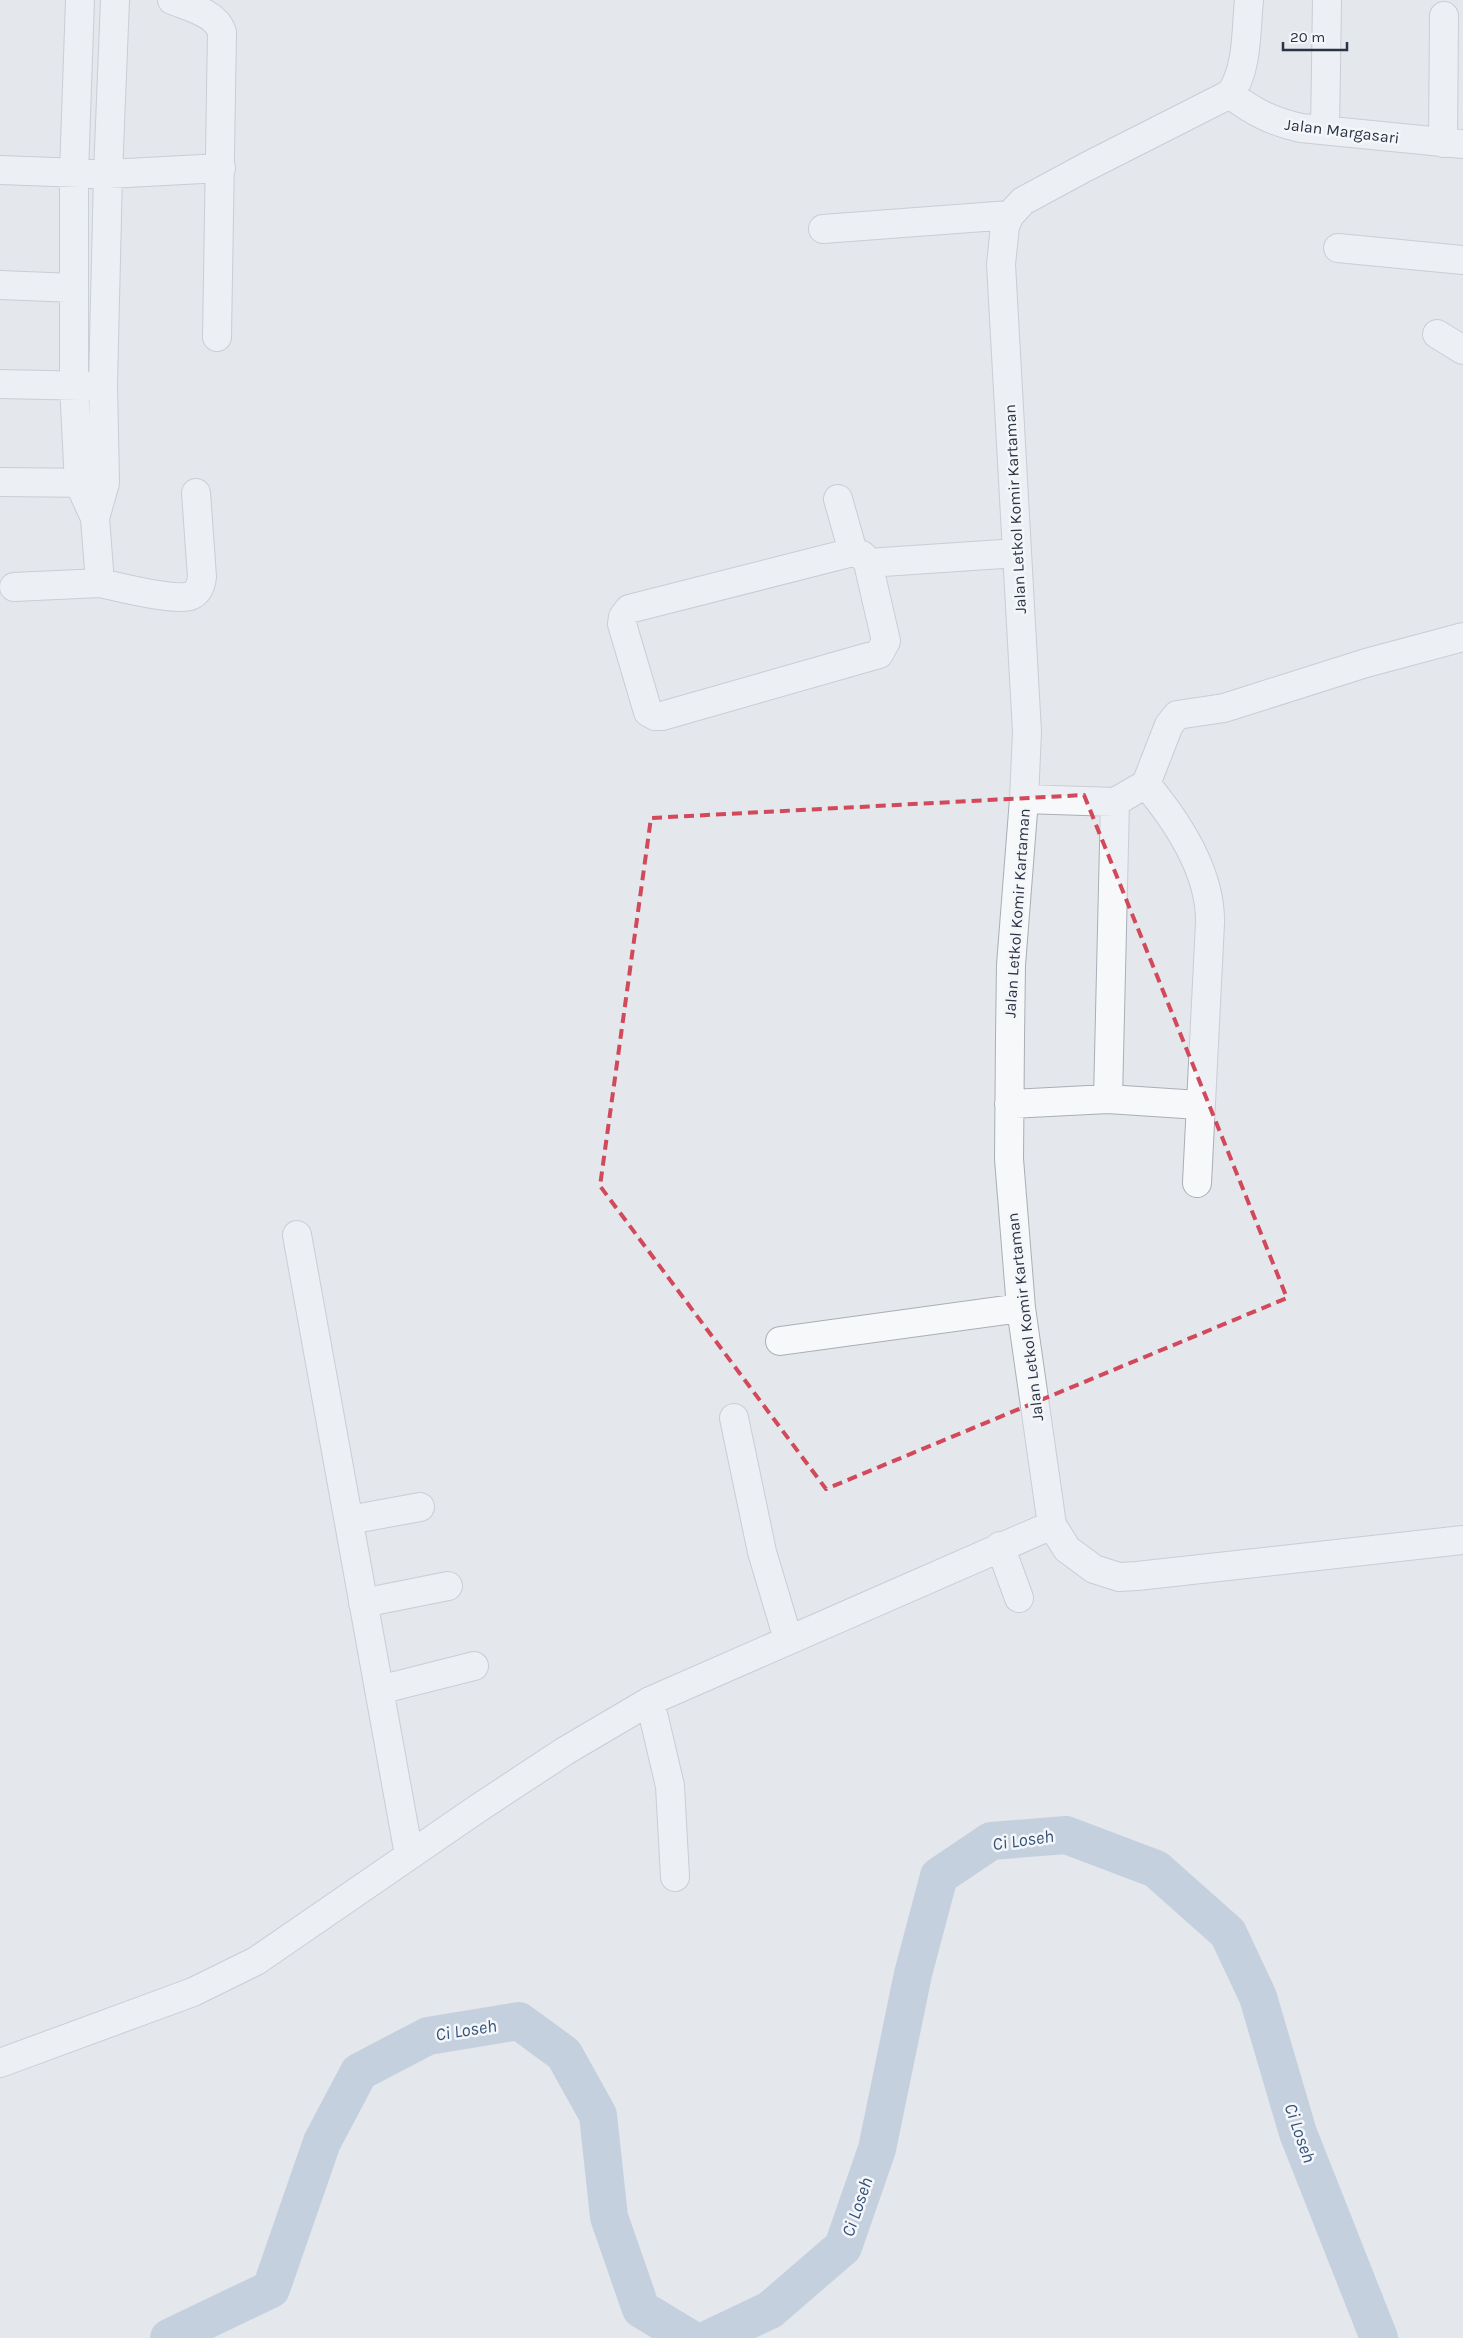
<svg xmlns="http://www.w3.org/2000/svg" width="1463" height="2338" viewBox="0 0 1463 2338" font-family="Karla,sans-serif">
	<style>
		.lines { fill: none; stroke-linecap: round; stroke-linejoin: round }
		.river { stroke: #9fb4cc; stroke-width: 38 }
		.minor-casing { stroke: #a9aeb7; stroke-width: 30 }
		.minor { stroke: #f7f8fa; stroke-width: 28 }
		.marked { fill: none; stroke: #d1495b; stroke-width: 4; stroke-dasharray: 10 6; stroke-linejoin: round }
		.labels { text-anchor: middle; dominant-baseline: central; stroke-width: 5; stroke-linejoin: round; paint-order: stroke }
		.street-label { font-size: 16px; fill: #2b3445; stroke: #f4f6f9 }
		.water-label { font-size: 18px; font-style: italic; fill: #34527a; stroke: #f4f6f9 }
	</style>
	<rect width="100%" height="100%" fill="#e4e7ec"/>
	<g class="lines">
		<path class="river" d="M 169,2338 L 271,2289 L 322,2142 L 359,2072 L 428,2036 L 519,2021 L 564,2054 L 598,2115 L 609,2217 L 641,2309 L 689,2338
			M 711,2338 L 770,2310 L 843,2247 L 877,2149 L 913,1974 L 939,1876 L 991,1841 L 1066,1835 L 1156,1869 L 1228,1933 L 1258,1997 L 1298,2133 L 1379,2338"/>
		<g class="minor-casing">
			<path id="minor" d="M 80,0 L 74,173 L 74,386 L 79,483 L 95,518
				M 115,0 L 108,174 L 103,385 L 105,483 L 95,518 L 100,583 C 117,587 175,601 190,596 C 198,593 201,585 202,577 L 196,493
				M 172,0 C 189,7 216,13 222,32 L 217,337
				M 1249,0 C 1246,29 1248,70 1230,94 L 1086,167 L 1023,201 L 1010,215 L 1005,226 L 1001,264 L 1027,732 L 1024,799 L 1011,965 L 1010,1038 L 1009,1159 L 1021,1308 L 1052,1525 L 1067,1549 L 1094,1569 L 1119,1577 L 1137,1576 L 1463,1540
				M 1230,94 C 1253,112 1273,122 1301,128 L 1463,144
				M 1325,130 L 1327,0
				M 1443,143 L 1444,16
				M 0,170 L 108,174 L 221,168
				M 823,229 L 1010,215
				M 1338,248 L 1463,260
				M 0,285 L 74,288
				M 1437,334 L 1463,350
				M 0,384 L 92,386
				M 0,482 L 96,483
				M 838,499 L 853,552 L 862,555 L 868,563 L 1017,553
				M 853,552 L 629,609 L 623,617 L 622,624 L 648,712 L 655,716 L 662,716 L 879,654 L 886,641 L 868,563
				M 14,587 L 100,583
				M 1146,784 C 1177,821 1211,873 1210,923 L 1197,1183
				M 1024,799 L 1115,802 L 1146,784 L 1169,725 L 1177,715 L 1224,708 L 1366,663 L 1463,637
				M 1108,1099 L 1115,802
				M 1009,1104 L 1108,1099 L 1199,1105
				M 297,1235 L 409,1855
				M 780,1341 L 1021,1308
				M 734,1418 L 762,1552 L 788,1639
				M 349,1520 L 420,1507
				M 1000,1546 L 1019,1598
				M 363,1603 L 448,1586
				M 379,1690 L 474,1666
				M 650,1701 L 670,1786 L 675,1877
				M 0,2063 L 193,1992 L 256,1961 L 477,1809 L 565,1751 L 650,1701 L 1052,1525"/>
		</g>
		<use href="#minor" class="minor"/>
	</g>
	<path d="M0 0H1463V2338H0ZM 1084,795 L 1287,1298 L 826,1489 L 600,1186 L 651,818 Z" fill="#e4e7ec" fill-opacity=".55" fill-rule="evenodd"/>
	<path class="marked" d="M 1084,795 L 1287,1298 L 826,1489 L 600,1186 L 651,818 Z"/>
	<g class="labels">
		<g class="street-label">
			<text transform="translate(1342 131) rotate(7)">Jalan Margasari</text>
			<text transform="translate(1015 509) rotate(-93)">Jalan Letkol Komir Kartaman</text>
			<text transform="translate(1017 913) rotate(-86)">Jalan Letkol Komir Kartaman</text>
			<text transform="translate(1025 1317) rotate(-97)">Jalan Letkol Komir Kartaman</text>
		</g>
		<g class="water-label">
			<text transform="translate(1023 1840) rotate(-8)">Ci Loseh</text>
			<text transform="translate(466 2030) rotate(-9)">Ci Loseh</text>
			<text transform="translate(1300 2133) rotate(71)">Ci Loseh</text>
			<text transform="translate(857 2207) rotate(-71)">Ci Loseh</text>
		</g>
	</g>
	<path d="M1283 42v8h64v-8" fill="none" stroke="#2b3445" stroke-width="2.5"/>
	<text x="1290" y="42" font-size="15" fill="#2b3445" stroke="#f4f6f9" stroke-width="4" paint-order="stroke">20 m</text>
</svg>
